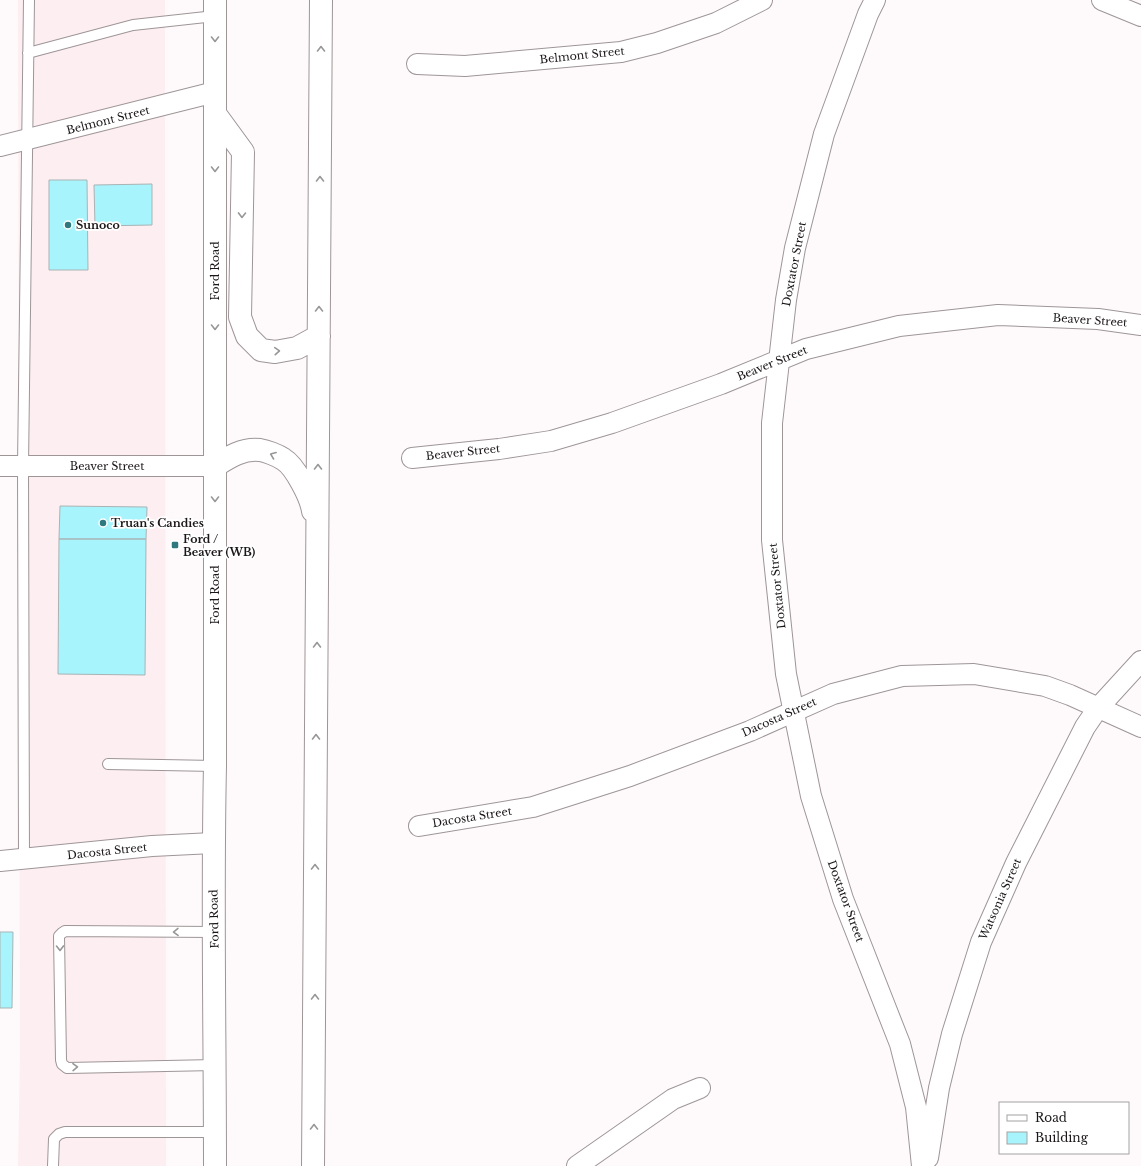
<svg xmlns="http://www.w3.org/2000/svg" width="1141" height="1166" viewBox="0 0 1141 1166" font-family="'Libre Baskerville',serif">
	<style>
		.built { fill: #fdeef1 }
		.building { fill: #a8f4fd; stroke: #a9b3b4 }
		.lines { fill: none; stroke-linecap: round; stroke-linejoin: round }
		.lane-casing { stroke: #9e9597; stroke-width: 12 }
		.street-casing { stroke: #9e9597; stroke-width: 22 }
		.primary-casing { stroke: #9e9597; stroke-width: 24 }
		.lane { stroke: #fff; stroke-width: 10 }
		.street { stroke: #fff; stroke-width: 20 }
		.primary { stroke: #fff; stroke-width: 22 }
		.oneway { stroke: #989797 }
		.poi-dot { fill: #2f787f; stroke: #fff; stroke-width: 1.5 }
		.labels { text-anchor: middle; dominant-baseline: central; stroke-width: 3.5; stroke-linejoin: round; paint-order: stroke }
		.street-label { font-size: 11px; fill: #1b1718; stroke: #fff }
		.poi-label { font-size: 11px; font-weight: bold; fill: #1b1718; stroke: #fff; text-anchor: start }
	</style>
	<rect width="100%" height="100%" fill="#fefafb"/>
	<path class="built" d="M 18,0 L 165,0 L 166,1166 L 18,1166 L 20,1054 Z"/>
	<path class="building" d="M 49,180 L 87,180 L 88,270 L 49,270 Z
		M 152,184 L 152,225 L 95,226 L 94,185 Z
		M 60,506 L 147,507 L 146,539 L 59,539 Z
		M 59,539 L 146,539 L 145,675 L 58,674 Z
		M 0,932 L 13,932 L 12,1008 L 0,1008 Z"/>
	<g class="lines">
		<g class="lane-casing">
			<path id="lane" d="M 28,53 L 133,25 L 215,16
				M 108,764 L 215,766
				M 24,859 L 23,466 L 29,0
				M 215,1065 L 67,1068 L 62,1064 L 61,1060 L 59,936 L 62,933 L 65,931 L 215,932
				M 53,1166 L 54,1139 L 59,1134 L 65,1132 L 215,1132"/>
		</g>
		<g class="street-casing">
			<path id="street" d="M 875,0 L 868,14 L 824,134 L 795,248 L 786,300 L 772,423 L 772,540 L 786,674 L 811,796 L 843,899 L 900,1044 L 916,1107 L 922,1166
				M 1102,0 L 1141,16
				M 417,64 L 465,66 L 621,52 L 657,43 L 716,23 L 762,0
				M 0,146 L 215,92
				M 412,458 L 499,449 L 551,441 L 612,423 L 721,384 L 806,349 L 899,326 L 998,315 L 1098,319 L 1141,325
				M 0,466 L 215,466
				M 419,826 L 533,807 L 630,776 L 750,731 L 833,694 L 902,676 L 974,674 L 1045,686 L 1070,695 L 1141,727
				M 0,861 L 152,846 L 213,843
				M 928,1158 L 939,1088 L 952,1034 L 981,942 L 1016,863 L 1085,727 L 1098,708 L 1141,661
				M 577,1166 L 673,1099 L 700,1088"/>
		</g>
		<g class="primary-casing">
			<path id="primary" d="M 216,115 L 243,152 L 240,317 L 247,336 L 261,350 L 275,352 L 297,348 L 319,336
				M 215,466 C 229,457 243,448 260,450 C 266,451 277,455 283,459 C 295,466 311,497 313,511
				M 215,1166 C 215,1033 212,899 215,766 L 215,0
				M 313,1166 L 321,0"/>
		</g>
		<use href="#lane" class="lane"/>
		<use href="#street" class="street"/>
		<use href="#primary" class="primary"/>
	</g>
	<defs><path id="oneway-chevron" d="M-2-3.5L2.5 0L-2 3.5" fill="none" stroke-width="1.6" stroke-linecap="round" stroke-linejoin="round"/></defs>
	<g class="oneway">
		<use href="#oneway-chevron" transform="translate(215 39) rotate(90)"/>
		<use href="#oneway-chevron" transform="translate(321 49) rotate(-90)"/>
		<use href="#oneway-chevron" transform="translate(215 169) rotate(90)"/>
		<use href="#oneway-chevron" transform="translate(320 179) rotate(-90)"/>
		<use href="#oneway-chevron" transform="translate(242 215) rotate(91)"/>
		<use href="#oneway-chevron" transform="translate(319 309) rotate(-90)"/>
		<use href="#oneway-chevron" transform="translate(215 327) rotate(90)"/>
		<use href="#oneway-chevron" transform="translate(277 351) rotate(-4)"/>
		<use href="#oneway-chevron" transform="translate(273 455) rotate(-159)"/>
		<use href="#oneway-chevron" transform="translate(318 467) rotate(-90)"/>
		<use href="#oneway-chevron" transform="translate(215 499) rotate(90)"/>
		<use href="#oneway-chevron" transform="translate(317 645) rotate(-90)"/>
		<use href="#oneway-chevron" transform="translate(316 737) rotate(-90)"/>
		<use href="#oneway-chevron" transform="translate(315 867) rotate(-90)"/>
		<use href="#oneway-chevron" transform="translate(176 932) rotate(179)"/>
		<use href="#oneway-chevron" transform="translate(60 948) rotate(89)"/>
		<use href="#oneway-chevron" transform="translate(315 997) rotate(-90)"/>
		<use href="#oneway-chevron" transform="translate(75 1067) rotate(-1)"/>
		<use href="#oneway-chevron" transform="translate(314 1127) rotate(-90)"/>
	</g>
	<g class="poi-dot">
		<circle cx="68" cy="225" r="4"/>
		<circle cx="103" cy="523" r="4"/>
		<rect x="171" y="541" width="8" height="8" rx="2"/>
	</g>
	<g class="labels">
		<g class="street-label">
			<text transform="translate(582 55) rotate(-6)">Belmont Street</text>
			<text transform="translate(108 120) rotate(-14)">Belmont Street</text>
			<text transform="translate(794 264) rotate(-79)">Doxtator Street</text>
			<text transform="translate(215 271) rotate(-90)">Ford Road</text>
			<text transform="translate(1090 320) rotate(4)">Beaver Street</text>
			<text transform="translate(772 363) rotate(-22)">Beaver Street</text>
			<text transform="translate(463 452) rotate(-6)">Beaver Street</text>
			<text x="107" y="466">Beaver Street</text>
			<text transform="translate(777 586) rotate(-96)">Doxtator Street</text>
			<text transform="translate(215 595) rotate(-90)">Ford Road</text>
			<text transform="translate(779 717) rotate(-24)">Dacosta Street</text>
			<text transform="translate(472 817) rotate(-9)">Dacosta Street</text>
			<text transform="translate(107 851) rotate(-6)">Dacosta Street</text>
			<text transform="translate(1000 899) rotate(-66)">Watsonia Street</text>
			<text transform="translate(846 901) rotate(70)">Doxtator Street</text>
			<text transform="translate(214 919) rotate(-91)">Ford Road</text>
		</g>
		<g class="poi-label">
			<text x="76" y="225">Sunoco</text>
			<text x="111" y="523">Truan's Candies</text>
			<text x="183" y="539">Ford /<tspan x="183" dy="13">Beaver (WB)</tspan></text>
		</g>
	</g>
	<rect x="999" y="1102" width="130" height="52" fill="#ffffff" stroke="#a4a2a3"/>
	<rect x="1007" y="1115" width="20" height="6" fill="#ffffff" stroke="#a4a2a3"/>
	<text x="1035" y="1122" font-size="12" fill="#1b1718">Road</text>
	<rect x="1007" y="1132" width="20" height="12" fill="#a8f4fd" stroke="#a4a2a3"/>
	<text x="1035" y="1142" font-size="12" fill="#1b1718">Building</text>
</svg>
